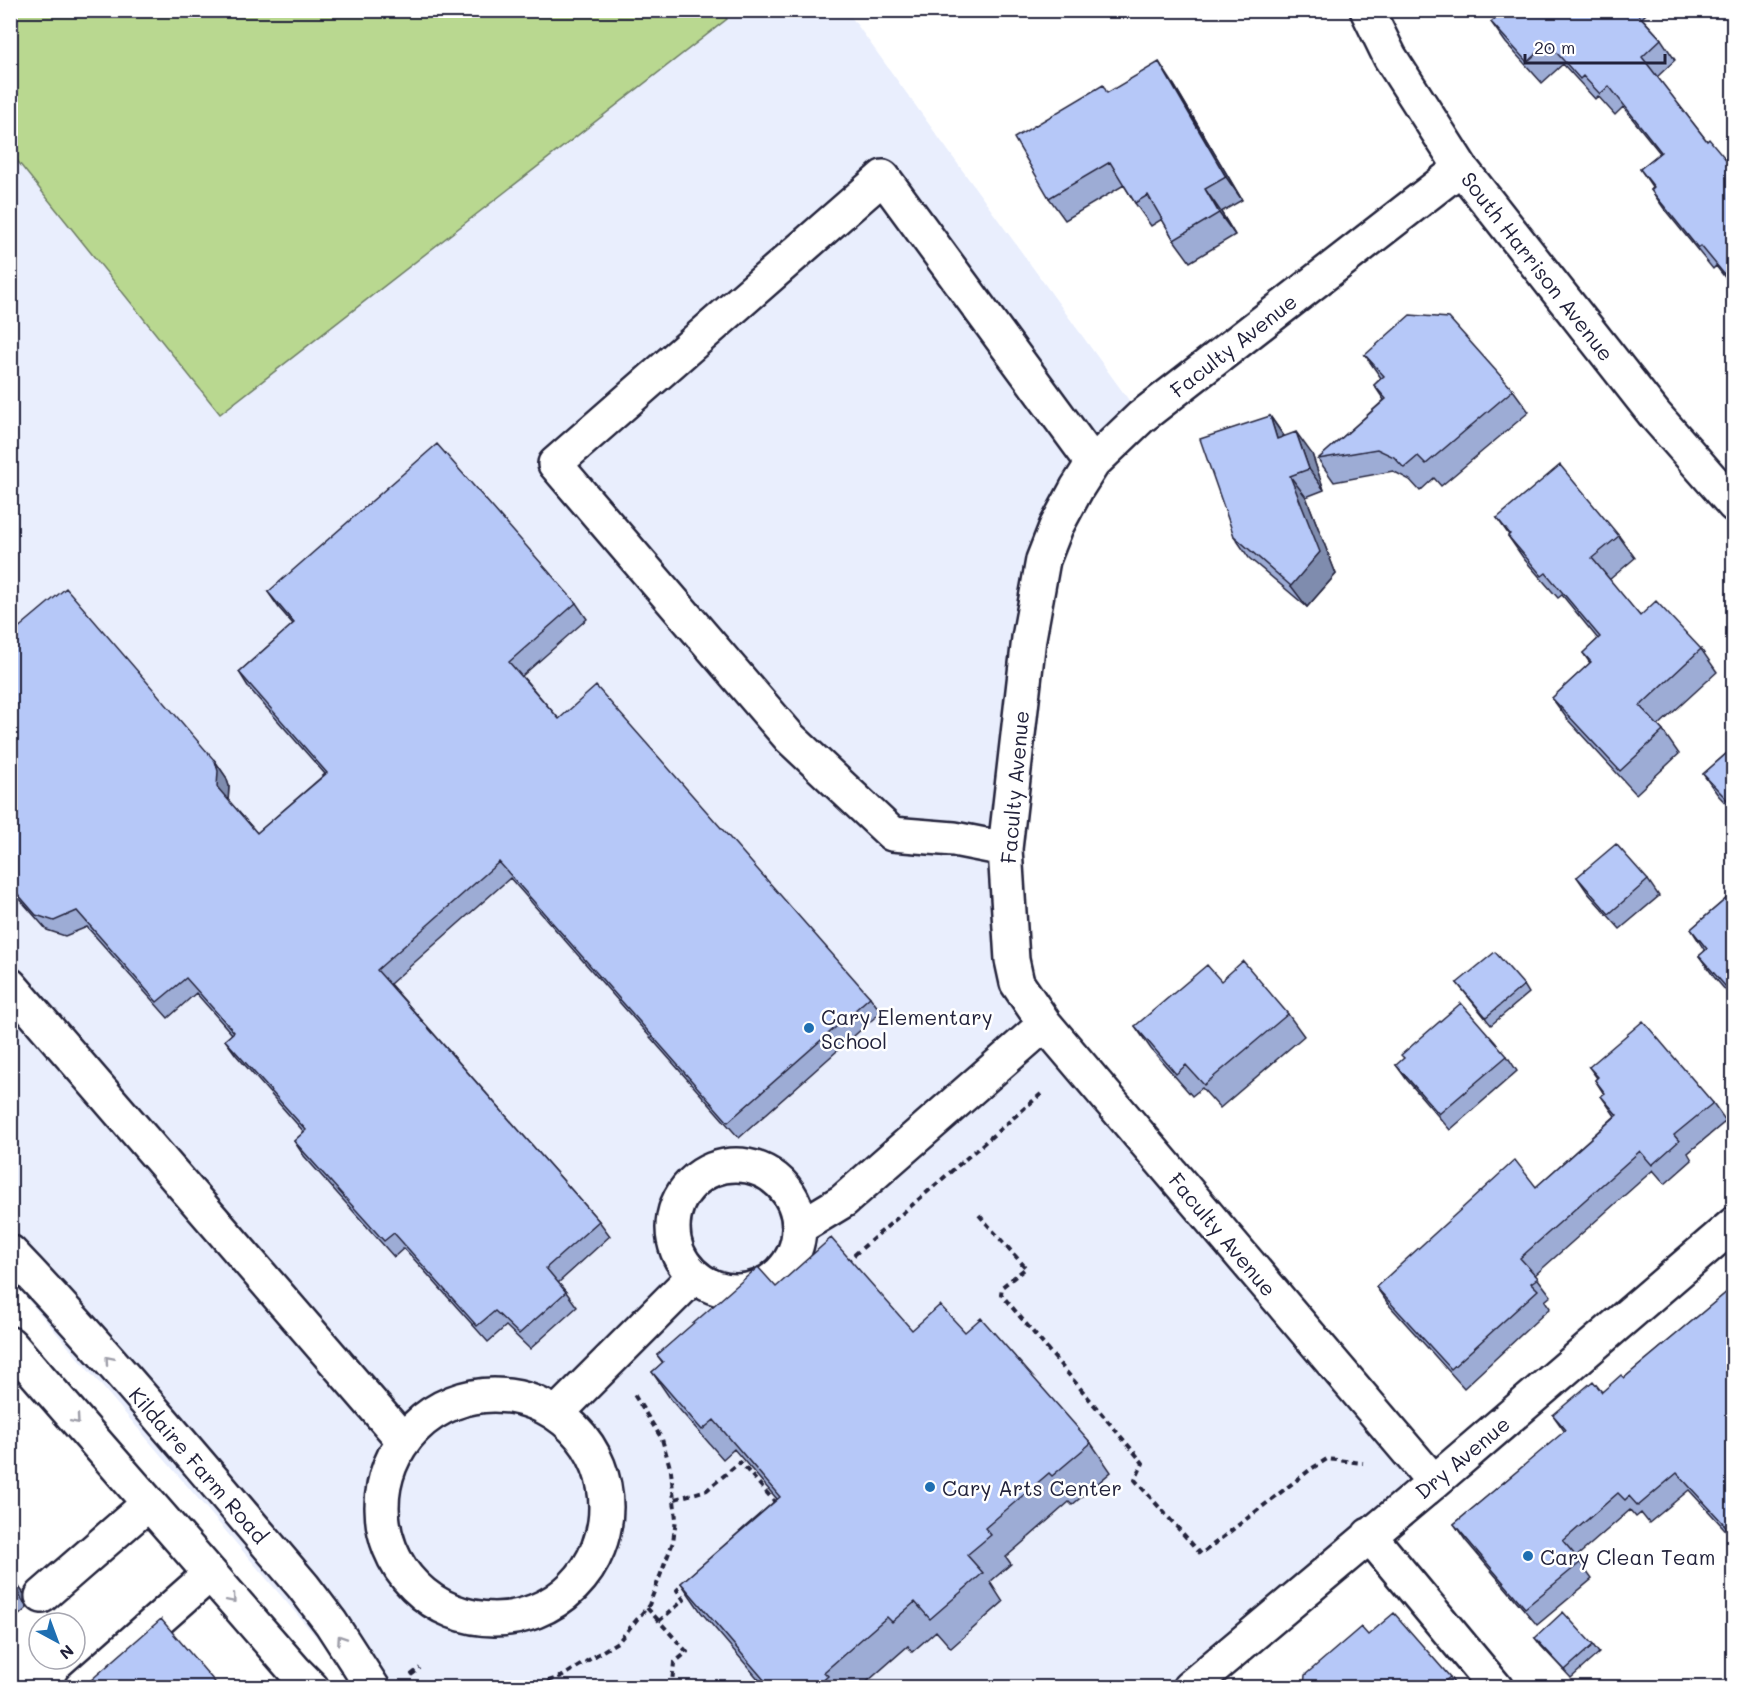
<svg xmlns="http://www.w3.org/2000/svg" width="1744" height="1698" viewBox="0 0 1744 1698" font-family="Mali,sans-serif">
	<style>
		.built { fill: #e9eefd }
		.green { fill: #b9d890; stroke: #6e7d66; stroke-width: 1.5 }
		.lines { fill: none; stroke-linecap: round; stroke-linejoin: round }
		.minor-casing { stroke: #22223b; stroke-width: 38 }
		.major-casing { stroke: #22223b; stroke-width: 38 }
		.path { stroke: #22223b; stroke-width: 4; stroke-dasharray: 6 4.5; stroke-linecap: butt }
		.minor { stroke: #fff; stroke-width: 33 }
		.major { stroke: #fff; stroke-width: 33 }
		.wall { fill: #9dacd5; stroke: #22223b; stroke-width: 1.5 }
		.shaded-wall { fill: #7f8cae; stroke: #22223b; stroke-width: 1.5 }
		.building { fill: #b6c8f8; stroke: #22223b; stroke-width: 1.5 }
		.oneway { stroke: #9c9ca7 }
		.poi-dot { fill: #1f6fb2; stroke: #fff; stroke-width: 2 }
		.labels { text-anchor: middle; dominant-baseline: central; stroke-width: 5; stroke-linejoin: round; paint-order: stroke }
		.street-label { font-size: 21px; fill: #22223b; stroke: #fff }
		.poi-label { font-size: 21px; fill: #22223b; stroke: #fff; text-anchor: start }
	</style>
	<rect width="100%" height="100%" fill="#fff"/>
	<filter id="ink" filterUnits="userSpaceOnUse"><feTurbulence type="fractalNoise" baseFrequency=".0167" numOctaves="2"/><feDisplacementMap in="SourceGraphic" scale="12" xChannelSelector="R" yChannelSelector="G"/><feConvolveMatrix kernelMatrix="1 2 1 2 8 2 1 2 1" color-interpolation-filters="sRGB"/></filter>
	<g filter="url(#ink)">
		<path class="built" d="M 10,11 L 847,11 L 1141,417 L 1043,560 L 1012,960 L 1434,1482 L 1189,1687 L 359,1687 L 11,1280 Z"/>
		<path class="green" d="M 721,10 L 727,19 L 220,414 L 11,153 L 11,11 Z"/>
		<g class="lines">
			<g class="minor-casing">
				<path id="minor" d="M 1367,10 L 1390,57 L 1461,168 L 1655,415 L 1734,505
					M 1005,849 L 954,839 L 892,834 L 790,738 L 555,464 L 883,177 L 1093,463
					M 10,985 L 403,1440
					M673 1228a63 63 0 1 1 126 0a63 63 0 1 1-126 0Z
					M 800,1227 L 843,1201 L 1045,1024
					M382 1507a112 112 0 1 1 224 0a112 112 0 1 1-224 0Z
					M 557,1413 L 694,1276
					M 1434,1482 L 1045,1024 L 1017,983 L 1012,960 L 1005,849 L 1029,638 L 1043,560 L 1056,527 L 1077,488 L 1093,463 L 1141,417 L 1461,168
					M 1369,1535 L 1496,1688
					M 42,1596 L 148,1504
					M 81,1688 L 210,1574
					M 1189,1688 L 1434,1482 L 1734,1224"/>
			</g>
			<g class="major-casing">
				<path id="major" d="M 10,1252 C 113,1359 207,1474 303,1586 L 331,1623 L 373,1688
					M 10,1344 L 296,1672 L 312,1688"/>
			</g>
			<path class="path" d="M 979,1215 L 1026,1268 L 1002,1287 L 1001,1294 L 1143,1463 L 1135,1480 L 1201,1554 L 1311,1469 L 1327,1459 L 1363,1463
				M 846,1262 L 1041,1094
				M 675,1499 L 707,1490 L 740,1462 L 775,1502 L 772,1505
				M 647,1608 L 659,1621
				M 411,1675 L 420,1668
				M 543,1688 L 543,1683 L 563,1676 L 619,1641 L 649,1605 L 673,1542 L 676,1519 L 671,1471 L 662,1439 L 633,1393
				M 674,1688 L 672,1683 L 674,1663 L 687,1652 L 659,1621 L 684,1600 L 677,1590 L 686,1582"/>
			<use href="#minor" class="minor"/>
			<use href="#major" class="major"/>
		</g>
		<path class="wall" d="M 984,10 L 1021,10 L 987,14 Z
			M 1505,10 L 1650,10 L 1642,18 L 1661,39 L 1675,60 L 1657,77 L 1707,141 L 1734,169 L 1734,289 L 1716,266 L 1713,269 L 1665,210 L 1651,190 L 1653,188 L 1640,169 L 1660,153 L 1623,107 L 1615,115 L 1598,96 L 1595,99 L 1563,64 L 1542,83 L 1506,43 L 1491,22 Z
			M 1174,85 L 1242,200 L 1221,212 L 1235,235 L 1190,262 L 1174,240 L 1162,219 L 1151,226 L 1135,203 L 1124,185 L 1065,220 L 1049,198 L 1108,92 Z
			M 1365,355 L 1513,390 L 1529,412 L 1441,486 L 1434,478 L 1420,491 L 1410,480 L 1393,471 L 1334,482 L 1318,459 L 1384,400 L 1374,385 L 1381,378 Z
			M 1270,416 L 1284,436 L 1312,454 L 1324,490 L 1306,497 L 1336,574 L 1307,607 L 1249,558 L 1234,536 Z
			M 1497,518 L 1619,536 L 1635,558 L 1609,580 L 1640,616 L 1701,649 L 1717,672 L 1658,726 L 1663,731 L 1679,754 L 1636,794 L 1568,720 L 1552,698 L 1590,663 L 1583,653 L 1598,639 L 1562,595 L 1558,598 L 1524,559 L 1508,536 L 1509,535 Z
			M 268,592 L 576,603 L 587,619 L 522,676 L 559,719 L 870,997 L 881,1012 L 739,1138 L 510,878 L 390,984 L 599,1221 L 610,1236 L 558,1283 L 566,1292 L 577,1307 L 530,1349 L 506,1326 L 488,1342 L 404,1248 L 394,1257 L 304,1156 L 294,1141 L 304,1132 L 236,1055 L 225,1040 L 232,1034 L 196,993 L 168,1018 L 87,927 L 65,936 L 47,930 L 10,888 L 10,635 L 215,761 L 226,777 L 229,786 L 228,800 L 257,833 L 325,774 L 249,688 L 239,672 L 293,624 L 279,608 Z
			M 1734,747 L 1734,812 L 1718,795 L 1703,774 Z
			M 1577,877 L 1648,880 L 1659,896 L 1620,929 L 1588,893 Z
			M 1734,892 L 1734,1000 L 1714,977 L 1699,956 L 1705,951 L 1691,929 Z
			M 1221,981 L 1288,1014 L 1304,1036 L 1220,1108 L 1202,1088 L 1192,1096 L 1151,1049 L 1135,1026 Z
			M 1457,983 L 1524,985 L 1529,993 L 1491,1025 Z
			M 1507,1056 L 1517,1071 L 1450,1130 L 1407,1080 L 1396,1065 Z
			M 1589,1067 L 1713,1103 L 1726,1121 L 1688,1153 L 1692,1160 L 1665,1184 L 1653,1170 L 1535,1275 L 1551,1296 L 1545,1301 L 1550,1308 L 1464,1388 L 1389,1305 L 1376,1287 L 1536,1187 L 1615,1116 L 1601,1096 L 1604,1094 L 1595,1080 L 1597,1078 Z
			M 1734,1286 L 1734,1539 L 1689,1490 L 1649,1523 L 1641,1513 L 1636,1517 L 1630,1510 L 1576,1557 L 1592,1579 L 1537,1625 L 1466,1541 L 1454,1524 L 1565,1432 L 1553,1415 L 1602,1392 L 1624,1378 Z
			M 776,1287 L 912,1330 L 965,1332 L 1091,1443 L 1111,1472 L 1072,1505 L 1069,1502 L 1006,1557 L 1011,1564 L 990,1582 L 1003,1602 L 951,1648 L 936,1631 L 912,1652 L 908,1646 L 860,1688 L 766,1688 L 701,1612 L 681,1583 L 777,1499 L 734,1449 L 723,1459 L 672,1401 L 652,1372 L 663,1363 L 657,1355 Z
			M 10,1567 L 18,1577 L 14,1580 L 24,1594 L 24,1600 L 27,1608 L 10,1623 Z
			M 1368,1635 L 1450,1677 L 1457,1688 L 1304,1688 Z
			M 1535,1638 L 1593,1645 L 1599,1653 L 1571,1678 L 1541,1646 Z"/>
		<path class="shaded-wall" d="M 1159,62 L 1174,85 L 1242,200 L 1226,177 Z
			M 1205,189 L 1221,212 L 1235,235 L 1219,213 Z
			M 1270,416 L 1285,438 L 1277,439 Z
			M 1296,432 L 1312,454 L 1324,490 L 1309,469 Z
			M 1290,476 L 1306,497 L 1336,574 L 1307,607 L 1291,586 Z
			M 215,761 L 226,777 L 229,786 L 228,803 L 217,787 Z
			M 13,1579 L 24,1594 L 24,1600 L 27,1608 L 17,1592 L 13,1585 Z"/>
		<path class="building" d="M 1505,10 L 1634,10 L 1661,39 L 1642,57 L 1707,141 L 1709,139 L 1734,169 L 1734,286 L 1701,246 L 1698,248 L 1651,190 L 1654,187 L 1640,169 L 1661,152 L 1609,86 L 1600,94 L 1583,76 L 1580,79 L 1548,43 L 1527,62 L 1491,22 Z
			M 1159,62 L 1226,177 L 1205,189 L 1219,213 L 1174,240 L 1148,195 L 1135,203 L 1110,162 L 1049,198 L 1014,138 L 1103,85 L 1107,93 Z
			M 1410,315 L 1449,318 L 1513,390 L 1426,464 L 1418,456 L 1404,468 L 1394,457 L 1377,449 L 1318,459 L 1386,399 L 1374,385 L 1384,376 L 1365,355 Z
			M 1270,416 L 1277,439 L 1296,432 L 1309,469 L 1290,476 L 1320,552 L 1291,586 L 1234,536 L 1200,439 Z
			M 437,444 L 576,603 L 509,662 L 559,719 L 596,686 L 870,997 L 728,1122 L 499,862 L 377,970 L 599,1221 L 546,1268 L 566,1292 L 519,1334 L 495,1311 L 477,1326 L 394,1233 L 384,1241 L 294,1141 L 306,1130 L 225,1040 L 234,1032 L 186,978 L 157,1002 L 77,911 L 54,921 L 36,915 L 10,885 L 10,635 L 66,588 L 215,761 L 218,771 L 217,787 L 257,833 L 327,773 L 239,672 L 294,623 L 268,592 Z
			M 1560,465 L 1619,536 L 1592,558 L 1640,616 L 1656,601 L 1701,649 L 1640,706 L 1663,731 L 1620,771 L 1552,698 L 1591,662 L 1583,653 L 1600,637 L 1546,573 L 1542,576 L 1508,536 L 1510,534 L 1497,518 Z
			M 1734,747 L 1734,807 L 1703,774 Z
			M 1616,844 L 1648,880 L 1609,914 L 1577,877 Z
			M 1734,892 L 1734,996 L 1699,956 L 1707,949 L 1691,929 Z
			M 1495,952 L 1524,985 L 1486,1017 L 1457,983 Z
			M 1243,961 L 1288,1014 L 1204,1085 L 1186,1065 L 1176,1074 L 1135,1026 L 1207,965 L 1221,981 Z
			M 1461,1003 L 1507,1056 L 1439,1114 L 1396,1065 L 1404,1058 L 1401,1055 Z
			M 1643,1021 L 1713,1103 L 1674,1135 L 1679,1141 L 1652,1165 L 1640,1151 L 1520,1258 L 1538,1278 L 1531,1283 L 1538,1290 L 1451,1369 L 1376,1287 L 1515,1160 L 1536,1187 L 1617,1115 L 1601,1096 L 1605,1093 L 1595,1080 L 1598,1077 L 1589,1067 Z
			M 831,1238 L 912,1330 L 940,1305 L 965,1332 L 981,1318 L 1091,1443 L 1052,1476 L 1049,1473 L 985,1528 L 991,1535 L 967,1555 L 983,1573 L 930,1619 L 915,1602 L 892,1622 L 887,1617 L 824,1672 L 828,1676 L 815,1688 L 771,1688 L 681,1583 L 780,1497 L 714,1420 L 702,1430 L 652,1372 L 663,1362 L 657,1355 L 758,1267 L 776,1287 Z
			M 1734,1286 L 1734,1535 L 1677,1473 L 1638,1506 L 1629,1496 L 1625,1500 L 1618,1493 L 1563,1541 L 1581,1562 L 1525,1608 L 1454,1524 L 1566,1430 L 1553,1415 L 1593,1381 L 1602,1392 L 1621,1375 L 1624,1378 Z
			M 10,1576 L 13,1579 L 13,1585 L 17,1592 L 10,1598 Z
			M 1563,1612 L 1593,1645 L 1565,1670 L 1535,1638 Z
			M 1394,1613 L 1450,1677 L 1439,1686 L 1440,1688 L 1304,1688 L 1305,1675 L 1361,1627 L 1368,1635 Z
			M 161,1619 L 220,1688 L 82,1688 Z"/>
		<defs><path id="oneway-chevron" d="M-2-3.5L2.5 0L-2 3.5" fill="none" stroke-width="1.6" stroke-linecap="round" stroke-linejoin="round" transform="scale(1.5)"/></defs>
		<g class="oneway">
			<use href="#oneway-chevron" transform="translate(109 1360) rotate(-131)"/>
			<use href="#oneway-chevron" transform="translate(76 1420) rotate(49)"/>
			<use href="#oneway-chevron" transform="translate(232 1599) rotate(49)"/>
			<use href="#oneway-chevron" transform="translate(341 1639) rotate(-124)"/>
		</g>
	</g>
	<g class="poi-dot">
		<circle cx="809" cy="1028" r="6"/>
		<circle cx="930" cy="1487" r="6"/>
		<circle cx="1528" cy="1556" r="6"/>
	</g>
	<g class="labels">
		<g class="street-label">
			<text transform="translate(1538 266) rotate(52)">South Harrison Avenue</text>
			<text transform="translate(1233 345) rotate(-38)">Faculty Avenue</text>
			<text transform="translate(1014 787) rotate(-85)">Faculty Avenue</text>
			<text transform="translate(1223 1234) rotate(50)">Faculty Avenue</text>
			<text transform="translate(1462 1457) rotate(-40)">Dry Avenue</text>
			<text transform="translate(199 1465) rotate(49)">Kildaire Farm Road</text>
		</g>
		<g class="poi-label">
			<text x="821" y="1016">Cary Elementary<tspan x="821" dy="24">School</tspan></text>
			<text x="942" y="1487">Cary Arts Center</text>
			<text x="1540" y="1556">Cary Clean Team</text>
		</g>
	</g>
	<rect width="1744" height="1698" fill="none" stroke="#fff" stroke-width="36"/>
	<rect x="18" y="18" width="1708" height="1662" fill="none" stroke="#22223b" stroke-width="2" filter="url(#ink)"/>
	<g transform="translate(57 1641) rotate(139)"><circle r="28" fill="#ffffff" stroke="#a7a7b1" stroke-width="1.5"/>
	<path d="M0-4.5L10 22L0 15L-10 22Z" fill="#1f6fb2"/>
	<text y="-9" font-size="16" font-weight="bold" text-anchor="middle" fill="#22223b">N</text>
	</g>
	<path d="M1525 54v9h140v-9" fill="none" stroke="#22223b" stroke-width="3"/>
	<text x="1534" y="54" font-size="18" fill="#22223b" stroke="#ffffff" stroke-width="4.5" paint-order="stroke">20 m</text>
</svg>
